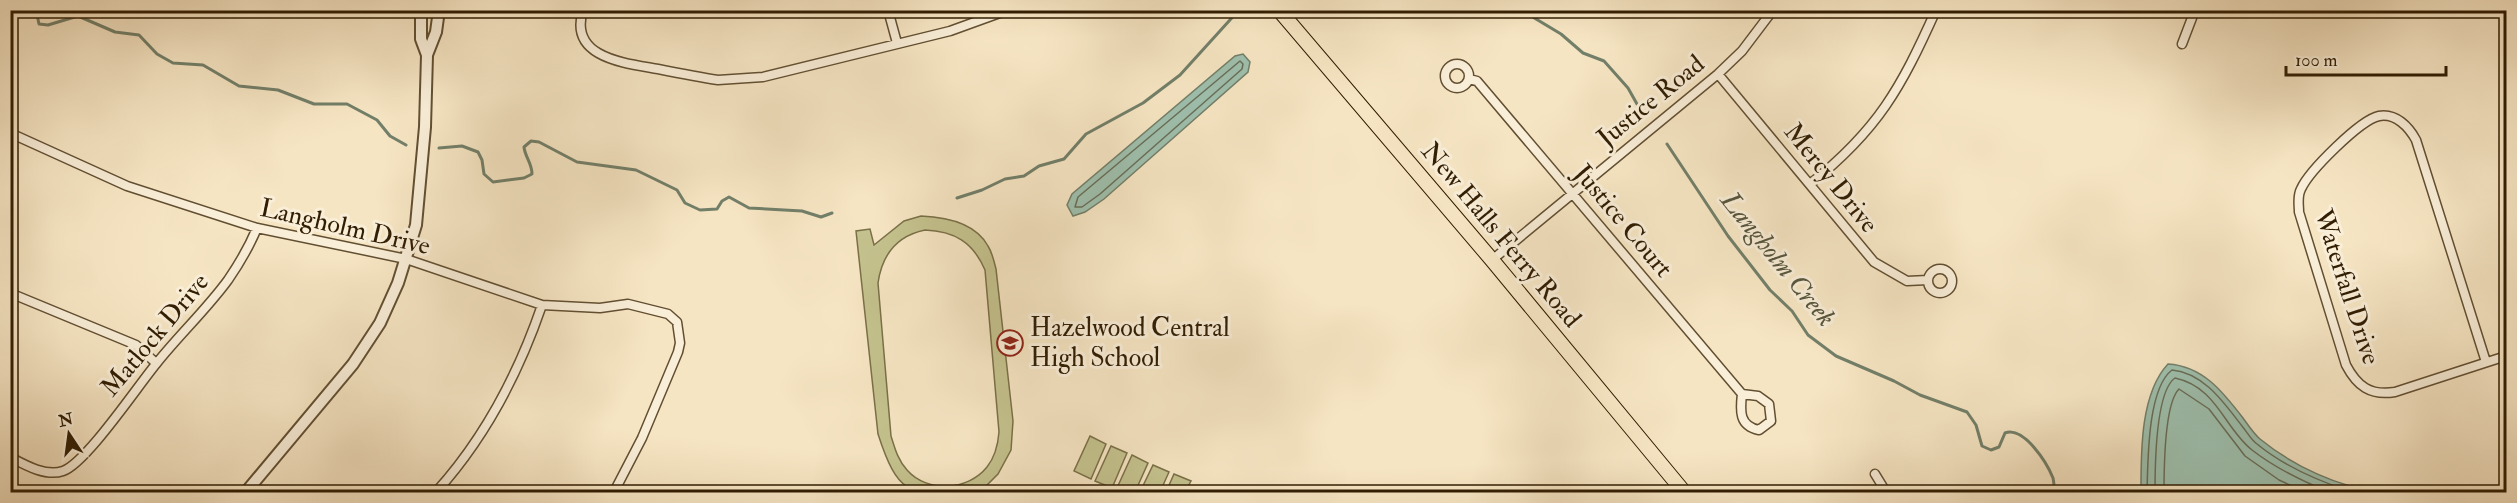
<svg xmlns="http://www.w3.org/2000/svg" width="2517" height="503" viewBox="0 0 2517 503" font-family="'IM FELL Double Pica',serif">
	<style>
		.pitch { fill: #c4c28e; stroke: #7a7048; stroke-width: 1.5; fill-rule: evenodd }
		.water { fill: #9ec0ae; stroke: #727f69; stroke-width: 1.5 }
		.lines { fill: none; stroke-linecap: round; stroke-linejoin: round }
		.shore { stroke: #686e58; stroke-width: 1.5 }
		.stream { stroke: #727f69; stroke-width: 3 }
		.minor-casing { stroke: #624f32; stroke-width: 11 }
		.tertiary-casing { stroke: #624f32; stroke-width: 14 }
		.primary-casing { stroke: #311d02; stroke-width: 16 }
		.minor { stroke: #f9eed8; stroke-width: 8 }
		.tertiary { stroke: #f9eed8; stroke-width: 10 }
		.primary { stroke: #f6e5c3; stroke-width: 14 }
		.labels { text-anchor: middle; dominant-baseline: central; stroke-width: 6; stroke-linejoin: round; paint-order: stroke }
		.street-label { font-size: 26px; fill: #311d02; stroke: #f9eed8 }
		.poi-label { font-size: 26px; fill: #311d02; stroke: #f9eed8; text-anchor: start }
		.water-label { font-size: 27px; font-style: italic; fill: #57563e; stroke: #f9eed8 }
	</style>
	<rect width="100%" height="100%" fill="#f6e5c3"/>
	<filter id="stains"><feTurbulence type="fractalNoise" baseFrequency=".00333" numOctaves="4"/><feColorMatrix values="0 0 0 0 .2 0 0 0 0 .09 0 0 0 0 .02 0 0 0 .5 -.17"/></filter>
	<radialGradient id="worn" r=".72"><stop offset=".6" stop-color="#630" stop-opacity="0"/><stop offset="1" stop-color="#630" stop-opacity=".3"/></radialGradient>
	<path class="pitch" d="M 921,216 C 945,217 975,222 988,246 C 992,252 994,261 996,269 L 1013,421 L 1011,450 L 998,474 L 982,490 L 976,492 C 912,493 900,502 878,434 L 856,231 L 870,229 L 874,245 L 904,221 ZM 925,230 C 954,231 973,242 985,270 L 999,432 C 998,445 995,457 987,467 C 968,491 927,493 907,470 C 898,460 895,449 891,436 L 878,283 C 882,255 896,236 925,230 Z
		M 1090,436 L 1106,444 L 1091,479 L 1074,471 Z
		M 1111,446 L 1127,453 L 1112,488 L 1095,481 Z
		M 1132,455 L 1148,463 L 1135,492 L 1116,490 Z
		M 1153,465 L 1169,472 L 1160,492 L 1140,492 Z
		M 1174,474 L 1191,481 L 1185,492 L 1166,492 Z"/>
	<path class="water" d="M 1243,54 L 1250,62 L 1248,72 L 1104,199 L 1085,212 L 1073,216 L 1067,205 L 1072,194 L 1235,56 Z
		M 2168,364 C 2203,366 2223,392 2243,418 C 2248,425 2254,434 2260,439 C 2293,466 2340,488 2381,492 L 2141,492 C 2141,453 2140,394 2168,364 Z"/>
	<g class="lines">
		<path class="shore" d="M 1240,61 L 1243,64 L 1242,69 L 1100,194 L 1082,207 L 1075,207 L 1078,197 Z
			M 2147,492 C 2148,463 2147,389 2172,370 C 2204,373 2224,403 2242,426 C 2247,432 2251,440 2257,444 C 2285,467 2318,481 2352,492
			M 2155,492 C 2155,469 2155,392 2175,378 C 2217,387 2224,428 2252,450 C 2275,468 2302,481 2329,492
			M 2164,492 C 2164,470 2164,404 2179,389 L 2209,409 L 2245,456 L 2279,480 L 2305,492"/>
		<path class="stream" d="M 36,10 L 39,24 L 48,25 L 78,16 L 115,32 L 139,35 L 157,54 L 173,63 L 203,65 L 239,86 L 278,90 L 314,104 L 347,104 L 377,120 L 390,136 L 406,145
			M 1521,10 L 1561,34 L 1583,53 L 1604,61 L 1628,88 L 1637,104
			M 1667,144 L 1728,236 L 1770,290 L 1792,311 L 1808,335 L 1836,356 L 1894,381 L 1920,395 L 1967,412 L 1976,425 L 1982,446 L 1991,450 L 1999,447 L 2005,433 C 2024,426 2047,463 2053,478 C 2054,482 2054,488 2055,492
			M 439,148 L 462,146 L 478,152 L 482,160 L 484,174 L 493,182 L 524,178 L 532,174 C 532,163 525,157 524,147 L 531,141 L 539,142 L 577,162 L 636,170 L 677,190 L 685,203 L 700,210 L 717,209 L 722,201 L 729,197 L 749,208 L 802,211 L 821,217 L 832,213
			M 957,198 L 982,190 L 1005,179 L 1024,176 L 1039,166 L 1064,159 L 1086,134 L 1143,103 L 1180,75 L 1239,10"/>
		<g class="minor-casing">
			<path id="minor" d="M 583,10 C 568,58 625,63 658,69 C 678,73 698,77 718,80 L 763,77 L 950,31 L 1008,10
				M 888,10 L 897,43
				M 2505,10 L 2506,12
				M 2182,44 L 2195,10
				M1445 76a12 12 0 1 1 24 0a12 12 0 1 1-24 0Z
				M 1718,74 L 1874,262 L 1907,281 L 1928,280
				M 1469,79 L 1477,81 L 1742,394
				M 10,133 L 127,186 L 257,228 L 406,259 L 542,305 L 600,308 L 628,304 L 668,314 L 677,322 L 680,343 L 678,352 L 642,438 L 614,492
				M 1810,184 C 1878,130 1901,88 1936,10
				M 1492,260 L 1718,74 L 1742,51 L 1773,10
				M1928 281a12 12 0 1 1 24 0a12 12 0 1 1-24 0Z
				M 10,293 L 136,345 L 156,363
				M 2486,362 L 2416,140 C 2409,127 2396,113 2379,116 C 2360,120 2309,171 2301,189 C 2297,196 2299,205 2299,212 L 2346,365 C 2357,386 2370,396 2395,392 L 2506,356
				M 1742,394 L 1758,396 L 1769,404 L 1771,421 L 1759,430 C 1739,426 1740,411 1742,394 Z
				M 10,457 C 25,465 46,477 63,471 C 86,463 137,387 156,364 C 179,335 206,310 228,280 C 239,264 249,247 257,228
				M 1875,474 L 1886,492
				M 436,492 C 484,439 519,372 542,305"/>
		</g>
		<g class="tertiary-casing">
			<path id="tertiary" d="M 421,10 L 421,39 L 427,55
				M 246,492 L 353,364 L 380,323 L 398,283 L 416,225 L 425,127 L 427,55 L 436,32 L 439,10"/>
		</g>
		<g class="primary-casing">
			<path id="primary" d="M 1279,10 L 1492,260 L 1684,492"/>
		</g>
		<use href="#minor" class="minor"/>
		<use href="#tertiary" class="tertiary"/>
		<use href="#primary" class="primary"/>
	</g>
	<defs>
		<g id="school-ring" transform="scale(1.35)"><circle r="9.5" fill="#f9eed8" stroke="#8f2418" stroke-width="1.5"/><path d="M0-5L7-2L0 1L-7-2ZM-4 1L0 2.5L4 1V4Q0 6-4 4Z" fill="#8f2418"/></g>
	</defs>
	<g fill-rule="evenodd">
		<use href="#school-ring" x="1010" y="343"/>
	</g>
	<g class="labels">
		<g class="street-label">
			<text transform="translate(1651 101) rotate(-39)">Justice Road</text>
			<text transform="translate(1831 178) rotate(51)">Mercy Drive</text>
			<text transform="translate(1623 221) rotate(50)">Justice Court</text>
			<text transform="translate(345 227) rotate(13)">Langholm Drive</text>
			<text transform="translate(1501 235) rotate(50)">New Halls Ferry Road</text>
			<text transform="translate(2347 287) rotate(72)">Waterfall Drive</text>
			<text transform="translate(155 335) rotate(-50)">Matlock Drive</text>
		</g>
		<g class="poi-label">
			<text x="1030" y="328">Hazelwood Central<tspan x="1030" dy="30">High School</tspan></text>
		</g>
		<g class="water-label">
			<text transform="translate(1778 259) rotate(51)">Langholm Creek</text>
		</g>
	</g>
	<rect width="2517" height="503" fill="none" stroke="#f6e5c3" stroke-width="36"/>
	<rect x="12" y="12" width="2493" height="479" fill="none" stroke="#311d02" stroke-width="3"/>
	<rect x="18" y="18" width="2481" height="467" fill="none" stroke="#311d02" stroke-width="1.5"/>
	<g transform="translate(69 434) rotate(347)" stroke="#f9eed8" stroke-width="4.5" paint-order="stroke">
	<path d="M0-4.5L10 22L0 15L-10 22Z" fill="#311d02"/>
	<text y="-9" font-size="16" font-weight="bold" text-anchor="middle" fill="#311d02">N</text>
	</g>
	<path d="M2286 66v9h160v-9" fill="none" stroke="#311d02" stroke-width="3"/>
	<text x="2295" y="66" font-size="18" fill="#311d02" stroke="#f9eed8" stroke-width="4.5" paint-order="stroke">100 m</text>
	<rect width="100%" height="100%" filter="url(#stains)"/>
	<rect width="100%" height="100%" fill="url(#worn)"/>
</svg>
